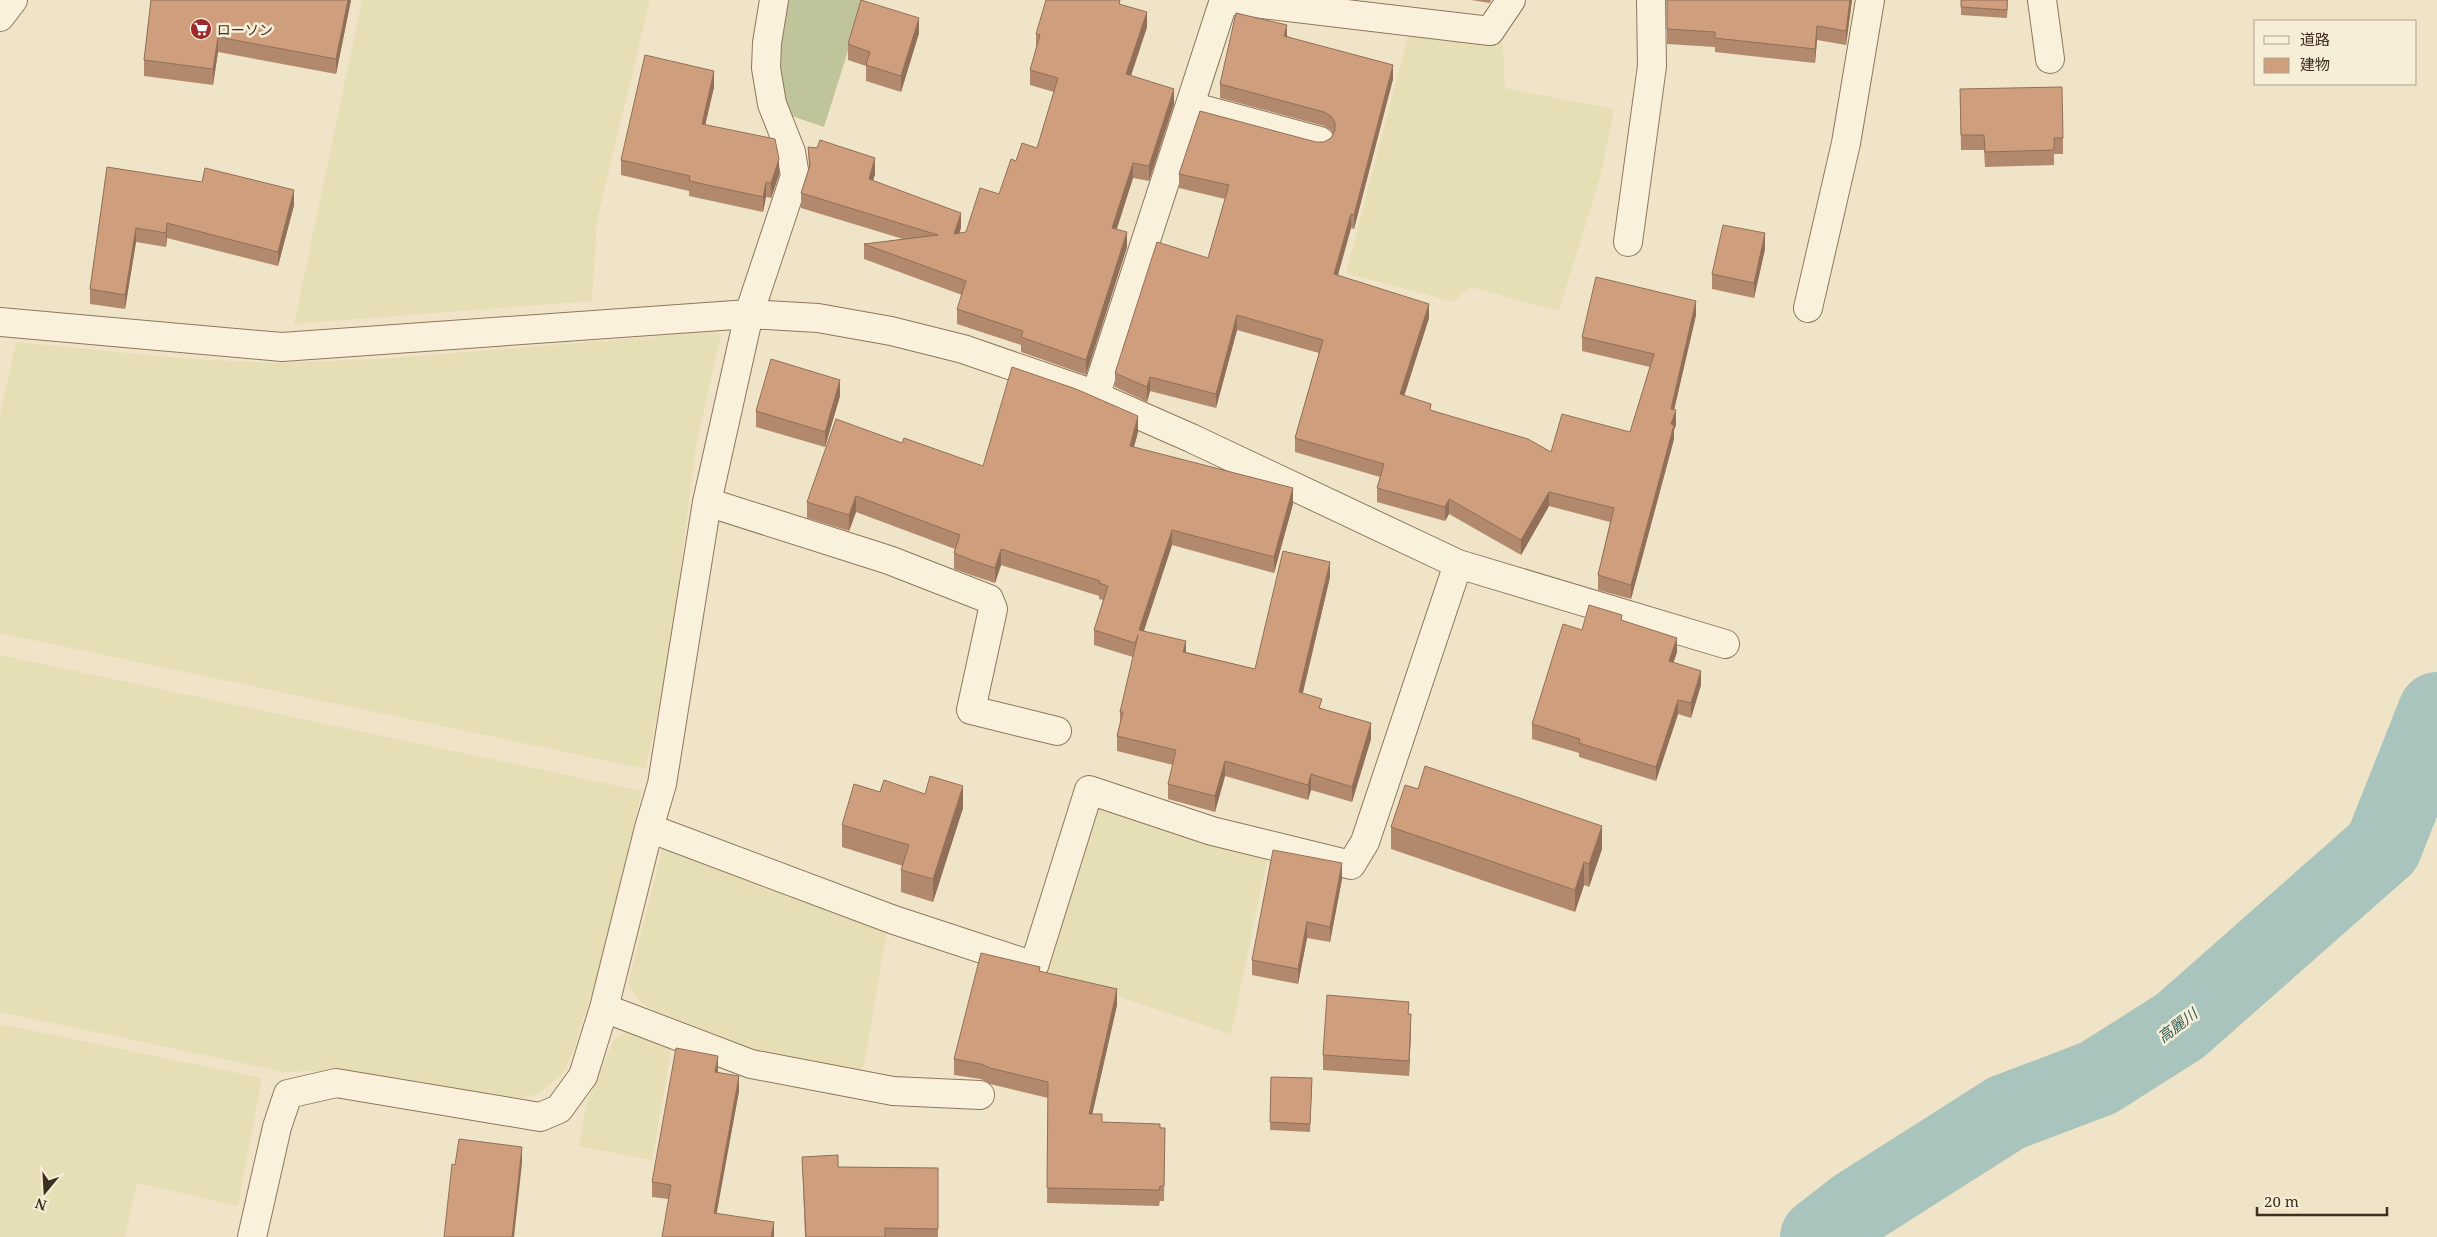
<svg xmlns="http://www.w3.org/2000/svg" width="2437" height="1237" viewBox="0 0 2437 1237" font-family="'Noto Serif','Noto Sans JP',serif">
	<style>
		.farmland { fill: #e6deb5 }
		.cemetery { fill: #bfc49a }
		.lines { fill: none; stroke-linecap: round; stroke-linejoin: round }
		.river { stroke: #a9c4bc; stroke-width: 78 }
		.minor-casing { stroke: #8d765c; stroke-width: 30 }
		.minor { stroke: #faf1dc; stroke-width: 28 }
		.wall { fill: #b2896c }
		.shaded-wall { fill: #916f58 }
		.building { fill: #cf9f7d; stroke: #916f58 }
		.labels { text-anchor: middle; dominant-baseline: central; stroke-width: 5; stroke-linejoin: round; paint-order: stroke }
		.poi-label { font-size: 14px; fill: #3d2e20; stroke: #f7eed8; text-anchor: start }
		.water-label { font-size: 15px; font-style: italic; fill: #2f5d5a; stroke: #f7eed8 }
	</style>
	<rect width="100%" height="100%" fill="#f0e4c8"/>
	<path class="farmland" d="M 362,0 L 650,0 L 597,220 L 592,301 L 294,324 Z
		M 1409,32 L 1503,43 L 1505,88 L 1614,109 L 1601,174 L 1559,311 L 1470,287 L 1454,302 L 1346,273 Z
		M 714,332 L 721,335 L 696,445 L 672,639 L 646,769 L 0,633 L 0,415 L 16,342 L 189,359 L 275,363 L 379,359 Z
		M 0,655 L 642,791 L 599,969 L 574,1050 L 563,1074 L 537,1094 L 522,1098 L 498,1097 L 419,1081 L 311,1071 L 284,1072 L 0,1012 Z
		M 1100,805 L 1268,855 L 1231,1034 L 1038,970 L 1090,811 Z
		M 664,842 L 888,924 L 864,1065 L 855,1077 L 778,1058 L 653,1010 L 638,1000 L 628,984 Z
		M 0,1024 L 262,1078 L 238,1206 L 137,1183 L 125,1237 L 0,1237 Z
		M 627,1031 L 672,1045 L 652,1160 L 579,1146 L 587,1102 L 614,1039 Z"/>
	<path class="cemetery" d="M 787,0 L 864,0 L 824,127 L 789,115 L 778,78 L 775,52 Z"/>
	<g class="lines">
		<path class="river" d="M 1819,1237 L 1855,1209 L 2006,1113 L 2098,1078 L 2180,1026 L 2383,847 L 2437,711"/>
		<g class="minor-casing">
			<path id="minor" d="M 1228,0 L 1490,31 L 1511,0
				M 2042,0 L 2050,59
				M 0,17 L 13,0
				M 1190,106 L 1320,141
				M 1628,242 L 1652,66 L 1651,0
				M 1808,308 L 1846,143 L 1870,0
				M 0,322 L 282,347 L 749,314 L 818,318 L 891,331 L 963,349 L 1082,390 L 1191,438 L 1458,564 L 1725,644
				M 1095,397 L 1224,0
				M 707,502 L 889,560 L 989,599 L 993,609 L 971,710 L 1057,731
				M 649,828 L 894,920 L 1034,966 L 1089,790 L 1212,831 L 1351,865 L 1365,842 L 1458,564
				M 604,1008 L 751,1064 L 893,1091 L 980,1095
				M 252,1237 L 277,1127 L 288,1094 L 336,1083 L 540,1117 L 559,1109 L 583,1076 L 604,1008 L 649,828 L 662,784 L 707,502 L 749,314 L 795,176 L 791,152 L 772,104 L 766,68 L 767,43 L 774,0"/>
		</g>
		<use href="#minor" class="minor"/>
	</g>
	<path class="wall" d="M 151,0 L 351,0 L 336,74 L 218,52 L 213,85 L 144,76 L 144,60 Z
		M 1471,0 L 1491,0 L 1490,3 Z
		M 1667,0 L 1852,0 L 1846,45 L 1817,40 L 1815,63 L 1715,52 L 1715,47 L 1667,44 Z
		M 1961,0 L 2008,0 L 2007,18 L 1961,15 Z
		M 1120,4 L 1147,27 L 1131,76 L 1174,104 L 1149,181 L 1133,178 L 1117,229 L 1127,247 L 1086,375 L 1021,352 L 1021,345 L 957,324 L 957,309 L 962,295 L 864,259 L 864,244 L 903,239 L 801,208 L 801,193 L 809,168 L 808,147 L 875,174 L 873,181 L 961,228 L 959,233 L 966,232 L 999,194 L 1016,161 L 1037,148 L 1054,92 L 1030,85 L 1030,70 L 1036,49 L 1036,34 Z
		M 919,33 L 901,92 L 866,81 L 866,66 L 848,60 L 848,44 Z
		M 1287,36 L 1393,79 L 1354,229 L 1351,228 L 1338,275 L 1429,318 L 1404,396 L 1431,410 L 1551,452 L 1630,432 L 1650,367 L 1582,351 L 1582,337 L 1696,315 L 1674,410 L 1676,425 L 1674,430 L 1674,439 L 1631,599 L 1598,590 L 1598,575 L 1610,522 L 1549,506 L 1521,555 L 1449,514 L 1445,521 L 1377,502 L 1377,488 L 1380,477 L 1295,452 L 1295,438 L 1319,353 L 1237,330 L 1216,408 L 1150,391 L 1147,402 L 1115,387 L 1115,373 L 1208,258 L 1225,199 L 1179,188 L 1179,174 L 1316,142 L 1324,142 L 1331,138 L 1333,134 L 1331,130 L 1324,126 L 1220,98 L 1220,84 Z
		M 714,87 L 705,124 L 779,175 L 771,198 L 766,197 L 763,212 L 689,196 L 689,191 L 621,175 L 621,160 Z
		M 1960,89 L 2063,138 L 2063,154 L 2054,154 L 2054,165 L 1985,167 L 1984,150 L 1961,150 Z
		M 107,167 L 294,205 L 278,266 L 167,238 L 166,247 L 136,242 L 125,309 L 90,304 L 90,289 Z
		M 1765,249 L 1754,298 L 1712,289 L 1712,274 Z
		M 840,396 L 825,447 L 756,427 L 756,411 Z
		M 1138,432 L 1134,447 L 1293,504 L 1274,573 L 1172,545 L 1144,631 L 1186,652 L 1255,669 L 1330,577 L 1303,693 L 1322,709 L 1371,739 L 1352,802 L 1311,790 L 1308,800 L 1225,776 L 1215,812 L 1168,799 L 1168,784 L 1173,765 L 1117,751 L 1117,736 L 1120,723 L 1120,712 L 1133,657 L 1094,645 L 1094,630 L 1103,600 L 1099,599 L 1099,596 L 1001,565 L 995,583 L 974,576 L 954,569 L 954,553 L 955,549 L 856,512 L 849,531 L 807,518 L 807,502 L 902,443 L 983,466 Z
		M 1622,620 L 1677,652 L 1673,663 L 1701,685 L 1691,718 L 1678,714 L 1656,781 L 1579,757 L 1579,753 L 1532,739 L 1532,724 L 1582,630 Z
		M 1418,789 L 1602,849 L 1589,887 L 1584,885 L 1575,912 L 1391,849 L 1391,827 Z
		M 880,792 L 963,808 L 933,902 L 901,892 L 901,870 L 903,866 L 842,847 L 842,825 Z
		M 1342,879 L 1330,942 L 1307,938 L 1298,984 L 1252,975 L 1252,960 Z
		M 1040,971 L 1117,1005 L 1092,1114 L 1102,1122 L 1165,1128 L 1164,1201 L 1160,1201 L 1159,1206 L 1047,1203 L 1048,1098 L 990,1084 L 981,1079 L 954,1075 L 954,1059 Z
		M 1411,1030 L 1409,1076 L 1323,1070 L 1323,1055 Z
		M 717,1072 L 739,1091 L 716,1213 L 774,1237 L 668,1199 L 652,1197 L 652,1182 Z
		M 1271,1077 L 1312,1086 L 1310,1132 L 1270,1130 Z
		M 802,1157 L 838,1167 L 938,1168 L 938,1237 L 805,1237 Z"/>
	<path class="shaded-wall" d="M 348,0 L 351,0 L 336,74 L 336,59 Z
		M 1850,0 L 1852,0 L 1846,45 L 1846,31 Z
		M 1147,12 L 1147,27 L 1126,90 L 1126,74 Z
		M 919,18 L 919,33 L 901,92 L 901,76 Z
		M 1287,25 L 1287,40 L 1284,36 Z
		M 1817,26 L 1817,40 L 1815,63 L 1815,49 Z
		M 218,37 L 218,52 L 213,85 L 213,69 Z
		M 1393,65 L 1393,79 L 1354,229 L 1354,215 Z
		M 714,71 L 714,87 L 702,139 L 702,124 Z
		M 1174,89 L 1174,104 L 1149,181 L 1149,166 Z
		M 875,158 L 875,174 L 869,194 L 869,179 Z
		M 779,159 L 779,175 L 771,198 L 771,183 Z
		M 1133,163 L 1133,178 L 1112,243 L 1112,228 Z
		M 766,182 L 766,197 L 763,212 L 763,197 Z
		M 294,190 L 294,205 L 278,266 L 278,252 Z
		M 961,213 L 961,228 L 954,249 L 954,234 Z
		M 1351,214 L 1351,228 L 1334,289 L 1334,274 Z
		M 167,223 L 167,238 L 166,247 L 166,233 Z
		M 136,228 L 136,242 L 125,309 L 125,295 Z
		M 1127,232 L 1127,247 L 1086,375 L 1086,360 Z
		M 1765,233 L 1765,249 L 1754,298 L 1754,283 Z
		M 1696,301 L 1696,315 L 1671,423 L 1671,409 Z
		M 1429,304 L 1429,318 L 1400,409 L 1400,394 Z
		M 1237,315 L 1237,330 L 1216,408 L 1216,394 Z
		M 1150,377 L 1150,391 L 1147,402 L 1147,387 Z
		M 840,380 L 840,396 L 825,447 L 825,432 Z
		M 1676,410 L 1676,425 L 1674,430 L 1674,439 L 1631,599 L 1631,585 L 1671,424 Z
		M 1138,416 L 1138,432 L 1130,461 L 1130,446 Z
		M 1293,488 L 1293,504 L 1274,573 L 1274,557 Z
		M 1549,492 L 1549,506 L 1521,555 L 1521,540 Z
		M 856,496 L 856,512 L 849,531 L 849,515 Z
		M 1449,499 L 1449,514 L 1445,521 L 1445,507 Z
		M 1172,530 L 1172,545 L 1139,645 L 1139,630 Z
		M 1001,549 L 1001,565 L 995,583 L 995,568 Z
		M 1330,562 L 1330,577 L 1299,708 L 1299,692 Z
		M 1677,638 L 1677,652 L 1669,676 L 1669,661 Z
		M 1186,641 L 1186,657 L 1183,652 Z
		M 1701,671 L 1701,685 L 1691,718 L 1691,703 Z
		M 1678,700 L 1678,714 L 1656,781 L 1656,767 Z
		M 1371,723 L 1371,739 L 1352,802 L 1352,787 Z
		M 1225,761 L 1225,776 L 1215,812 L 1215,796 Z
		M 1311,774 L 1311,790 L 1308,800 L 1308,785 Z
		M 963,786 L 963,808 L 933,902 L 933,879 Z
		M 1602,826 L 1602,849 L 1589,887 L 1589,864 Z
		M 1584,862 L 1584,885 L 1575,912 L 1575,890 Z
		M 1342,863 L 1342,879 L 1330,942 L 1330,927 Z
		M 1307,922 L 1307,938 L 1298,984 L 1298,969 Z
		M 1117,989 L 1117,1005 L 1089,1129 L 1089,1114 Z
		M 1411,1014 L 1411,1030 L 1409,1076 L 1409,1061 Z
		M 718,1056 L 718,1071 L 715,1087 L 715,1072 Z
		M 739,1076 L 739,1091 L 714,1228 L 714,1213 Z
		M 522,1147 L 522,1163 L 514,1237 L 512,1237 Z
		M 774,1222 L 774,1237 L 771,1237 Z"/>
	<path class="building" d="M 151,0 L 348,0 L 336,59 L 218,37 L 213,69 L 144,60 Z
		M 861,0 L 919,18 L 901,76 L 866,65 L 870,52 L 848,44 Z
		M 1046,0 L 1120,0 L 1119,4 L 1147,12 L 1126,74 L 1174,89 L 1149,166 L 1133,163 L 1112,228 L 1127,232 L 1086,360 L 1021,337 L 1023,331 L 957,309 L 966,281 L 864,244 L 938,235 L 801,193 L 810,165 L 808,147 L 817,148 L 820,140 L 875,158 L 869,179 L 961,213 L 954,234 L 966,232 L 980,188 L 999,194 L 1011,159 L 1016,161 L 1022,143 L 1037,148 L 1058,78 L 1030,70 L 1040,35 L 1036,34 Z
		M 1667,0 L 1850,0 L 1846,31 L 1817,26 L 1815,49 L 1715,38 L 1715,32 L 1667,29 Z
		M 1961,0 L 2007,0 L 2007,10 L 1961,7 Z
		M 1236,13 L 1287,25 L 1284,36 L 1393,65 L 1354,215 L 1351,214 L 1334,274 L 1429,304 L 1400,394 L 1431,404 L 1430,410 L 1528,439 L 1551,452 L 1562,414 L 1630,432 L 1654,354 L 1582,337 L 1596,277 L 1696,301 L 1671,409 L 1676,410 L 1671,424 L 1674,425 L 1631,585 L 1598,575 L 1614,508 L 1549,492 L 1521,540 L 1449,499 L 1445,507 L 1377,488 L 1384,464 L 1295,438 L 1323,340 L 1237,315 L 1216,394 L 1150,377 L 1147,387 L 1115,373 L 1157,242 L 1208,258 L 1229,185 L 1179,174 L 1200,111 L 1316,142 L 1324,142 L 1331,138 L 1335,130 L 1335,123 L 1331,116 L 1324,112 L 1220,84 Z
		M 645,55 L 714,71 L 702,124 L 775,139 L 779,159 L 771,183 L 766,182 L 763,197 L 689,181 L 690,176 L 621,160 Z
		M 2062,87 L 2063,138 L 2054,138 L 2054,150 L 1985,152 L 1984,135 L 1961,135 L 1960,89 Z
		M 107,167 L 202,182 L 205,168 L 294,190 L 278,252 L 167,223 L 166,233 L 136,228 L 125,295 L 90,289 Z
		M 1723,225 L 1765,233 L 1754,283 L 1712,274 Z
		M 771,359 L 840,380 L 825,432 L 756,411 Z
		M 1012,367 L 1076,389 L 1138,416 L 1130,446 L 1293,488 L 1274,557 L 1172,530 L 1139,630 L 1186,641 L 1183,652 L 1255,669 L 1283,551 L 1330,562 L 1299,692 L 1322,699 L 1319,708 L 1371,723 L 1352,787 L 1311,774 L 1308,785 L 1225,761 L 1215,796 L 1168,784 L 1176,750 L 1117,736 L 1123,712 L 1120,712 L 1138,635 L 1135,643 L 1094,630 L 1108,586 L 1099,583 L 1100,581 L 1001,549 L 995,568 L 974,561 L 954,553 L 960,535 L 856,496 L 849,515 L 807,502 L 836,419 L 902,443 L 904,438 L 983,466 Z
		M 1589,605 L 1622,615 L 1621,620 L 1677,638 L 1669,661 L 1701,671 L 1691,703 L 1678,700 L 1656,767 L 1579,743 L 1580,739 L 1532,724 L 1563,624 L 1582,630 Z
		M 1425,766 L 1602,826 L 1589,864 L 1584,862 L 1575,890 L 1391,827 L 1405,785 L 1418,789 Z
		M 930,776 L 963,786 L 933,879 L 901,870 L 909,845 L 842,825 L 854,784 L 880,792 L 884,780 L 925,794 Z
		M 1273,850 L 1342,863 L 1330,927 L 1307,922 L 1298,969 L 1252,960 Z
		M 981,953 L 1040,967 L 1039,971 L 1117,989 L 1089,1114 L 1102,1114 L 1102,1122 L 1160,1124 L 1160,1128 L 1165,1128 L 1164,1186 L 1160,1186 L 1159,1190 L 1047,1188 L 1048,1082 L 990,1068 L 981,1064 L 954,1059 Z
		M 1327,995 L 1409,1002 L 1408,1014 L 1411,1014 L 1409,1061 L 1323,1055 Z
		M 676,1048 L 718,1056 L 715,1072 L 739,1076 L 714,1213 L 774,1222 L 771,1237 L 662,1237 L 671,1185 L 652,1182 Z
		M 1271,1077 L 1312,1078 L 1310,1124 L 1270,1122 Z
		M 459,1139 L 522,1147 L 512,1237 L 444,1237 L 452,1164 L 455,1165 Z
		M 838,1155 L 838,1167 L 938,1168 L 938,1229 L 885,1228 L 885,1237 L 806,1237 L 802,1157 Z"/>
	<defs>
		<g id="supermarket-disc" transform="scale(1.125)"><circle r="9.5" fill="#9e2a2b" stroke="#f7eed8"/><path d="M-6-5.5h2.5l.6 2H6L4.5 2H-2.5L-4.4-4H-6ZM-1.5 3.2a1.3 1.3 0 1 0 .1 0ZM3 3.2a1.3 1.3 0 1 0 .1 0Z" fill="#fff"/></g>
	</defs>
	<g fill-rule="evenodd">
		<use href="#supermarket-disc" x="201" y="29"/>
	</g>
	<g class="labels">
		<g class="poi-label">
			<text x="217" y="29">ローソン</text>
		</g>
		<g class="water-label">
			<text transform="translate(2177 1025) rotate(-37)">高麗川</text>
		</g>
	</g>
	<rect x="2254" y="20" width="162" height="65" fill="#f7eed8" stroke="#ada18e"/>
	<rect x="2264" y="36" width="25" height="8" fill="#faf1dc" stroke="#ada18e"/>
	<text x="2300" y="45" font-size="15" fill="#3d2e20">道路</text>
	<rect x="2264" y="58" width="25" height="15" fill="#cf9f7d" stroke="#ada18e"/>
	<text x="2300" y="70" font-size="15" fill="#3d2e20">建物</text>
	<g transform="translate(45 1192) rotate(198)" stroke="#f7eed8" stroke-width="4" paint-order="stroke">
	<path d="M0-4L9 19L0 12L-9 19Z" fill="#3d2e20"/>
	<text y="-8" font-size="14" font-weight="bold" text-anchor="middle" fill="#3d2e20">N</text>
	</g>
	<path d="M2257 1207v8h130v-8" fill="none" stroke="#3d2e20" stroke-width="2.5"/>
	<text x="2264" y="1207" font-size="15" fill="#3d2e20" stroke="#f7eed8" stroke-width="4" paint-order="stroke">20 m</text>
</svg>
